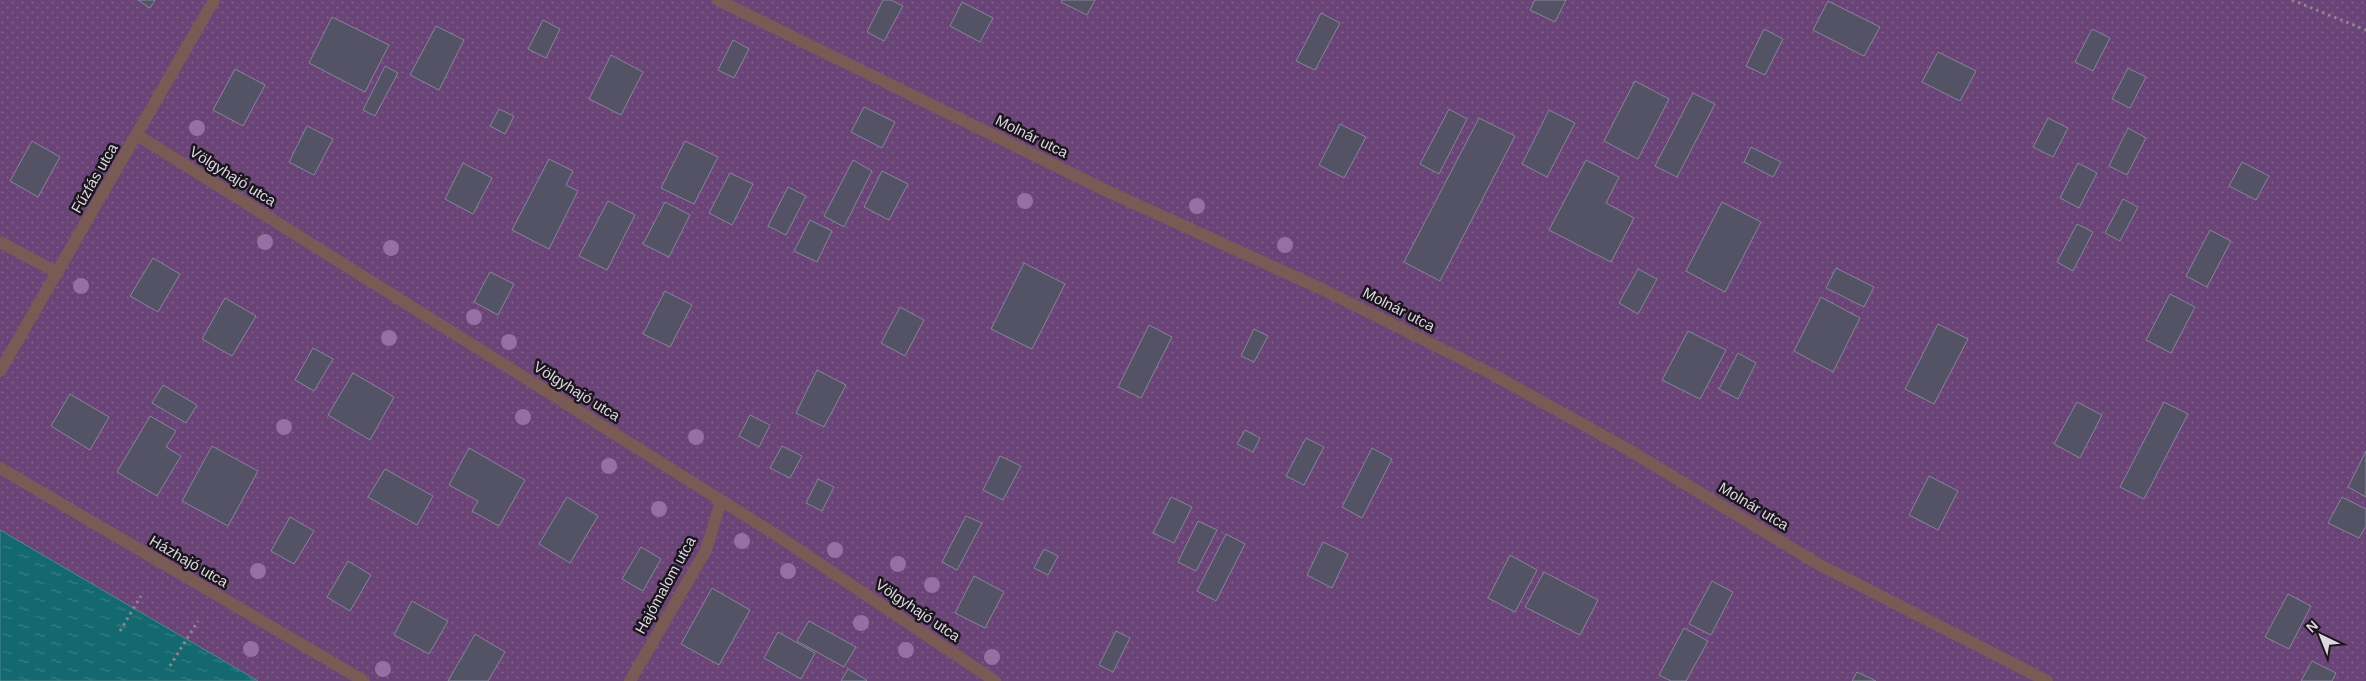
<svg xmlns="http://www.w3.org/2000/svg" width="2366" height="681" viewBox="0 0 2366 681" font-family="Arial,sans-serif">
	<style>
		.garden { fill: url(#garden-dots) }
		.water { fill: url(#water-ripples); stroke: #508a91 }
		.building { fill: #545366; stroke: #86859a }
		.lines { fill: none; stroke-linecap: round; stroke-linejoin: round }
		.path { stroke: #908693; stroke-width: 3; stroke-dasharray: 2.5 4; stroke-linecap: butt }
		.street { stroke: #795a54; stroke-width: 12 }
		.tree { fill: #9670a2 }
		.labels { text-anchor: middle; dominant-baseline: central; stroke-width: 5; stroke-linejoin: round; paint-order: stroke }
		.street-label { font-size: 15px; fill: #ded7e1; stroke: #1b161d }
	</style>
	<defs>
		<pattern id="garden-dots" width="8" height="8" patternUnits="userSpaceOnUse" patternTransform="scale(1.25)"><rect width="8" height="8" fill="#6a4477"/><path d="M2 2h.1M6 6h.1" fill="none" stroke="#7f5e8a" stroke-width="1.8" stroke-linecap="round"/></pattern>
		<pattern id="water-ripples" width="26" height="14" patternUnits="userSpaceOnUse" patternTransform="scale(1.25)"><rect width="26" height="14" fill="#13696f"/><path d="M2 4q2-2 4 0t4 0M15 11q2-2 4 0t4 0" fill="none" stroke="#357e83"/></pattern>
	</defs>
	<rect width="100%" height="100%" fill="#372b3b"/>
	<path class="garden" d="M 0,0 L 2366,0 L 2366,681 L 258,681 L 0,530 Z"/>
	<path class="water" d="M 0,530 L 258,681 L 0,681 Z"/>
	<path class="building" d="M 138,0 L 155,0 L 150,8 Z
		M 883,0 L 891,0 L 903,6 L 884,41 L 867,32 Z
		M 1062,0 L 1095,0 L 1087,15 L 1061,2 Z
		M 1535,0 L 1566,0 L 1555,22 L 1530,10 Z
		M 1828,1 L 1880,27 L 1864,56 L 1813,30 Z
		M 962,2 L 993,18 L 980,42 L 950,26 Z
		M 1321,13 L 1340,23 L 1315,70 L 1296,61 Z
		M 332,17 L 389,45 L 365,92 L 309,63 Z
		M 543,20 L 560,29 L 546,58 L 528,49 Z
		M 436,26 L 464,40 L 439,90 L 410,75 Z
		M 1764,29 L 1783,39 L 1765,75 L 1746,66 Z
		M 2092,29 L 2110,38 L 2093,71 L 2075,62 Z
		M 733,40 L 749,49 L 734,78 L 718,70 Z
		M 1938,52 L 1976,71 L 1960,101 L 1922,82 Z
		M 611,55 L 643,72 L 621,115 L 589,99 Z
		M 385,66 L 398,73 L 375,116 L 363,110 Z
		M 2128,68 L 2146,77 L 2130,108 L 2112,99 Z
		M 235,69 L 265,85 L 243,126 L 213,110 Z
		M 1635,81 L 1669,99 L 1638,159 L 1604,141 Z
		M 1693,93 L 1715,104 L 1677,177 L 1655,166 Z
		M 864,107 L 895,122 L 882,148 L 851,132 Z
		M 499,109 L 514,116 L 505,134 L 490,126 Z
		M 1449,109 L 1467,119 L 1439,174 L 1420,164 Z
		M 1549,110 L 1575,123 L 1547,177 L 1522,164 Z
		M 1479,118 L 1515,136 L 1440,281 L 1404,262 Z
		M 2048,118 L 2068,128 L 2053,157 L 2033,147 Z
		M 1340,124 L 1366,137 L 1344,178 L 1319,165 Z
		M 307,126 L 333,139 L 314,175 L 289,162 Z
		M 2128,128 L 2146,138 L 2127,175 L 2109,166 Z
		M 32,141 L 60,157 L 38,197 L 10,181 Z
		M 685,141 L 718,157 L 694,204 L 661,188 Z
		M 1751,147 L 1781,162 L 1773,177 L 1744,162 Z
		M 549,159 L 573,171 L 566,185 L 578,191 L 549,249 L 512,230 Z
		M 853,160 L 872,171 L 844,227 L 824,216 Z
		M 1586,160 L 1619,177 L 1606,203 L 1634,218 L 1611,262 L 1549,230 Z
		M 2242,162 L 2269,176 L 2256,200 L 2229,186 Z
		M 463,163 L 492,178 L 473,214 L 445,199 Z
		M 2078,163 L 2097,173 L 2079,208 L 2060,198 Z
		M 882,171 L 908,184 L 889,220 L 864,207 Z
		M 730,173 L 753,184 L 732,225 L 709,213 Z
		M 788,187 L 806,196 L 786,235 L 768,226 Z
		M 2123,199 L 2138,207 L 2120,241 L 2105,233 Z
		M 608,201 L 635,215 L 607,270 L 579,256 Z
		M 665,202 L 690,215 L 669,257 L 643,244 Z
		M 1722,202 L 1761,222 L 1725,292 L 1686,271 Z
		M 810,220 L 832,231 L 817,262 L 794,251 Z
		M 2077,224 L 2093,232 L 2073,271 L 2057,262 Z
		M 2210,230 L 2231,241 L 2207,287 L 2186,276 Z
		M 153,258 L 180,274 L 158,312 L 130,296 Z
		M 1024,263 L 1065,284 L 1032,349 L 991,329 Z
		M 1836,268 L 1874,287 L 1864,307 L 1826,288 Z
		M 1638,269 L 1657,279 L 1638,314 L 1619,303 Z
		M 490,272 L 514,284 L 498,315 L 474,302 Z
		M 665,291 L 692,305 L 670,347 L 643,334 Z
		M 2170,294 L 2195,307 L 2171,353 L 2146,340 Z
		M 1821,297 L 1860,318 L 1833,372 L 1794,351 Z
		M 225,298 L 256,316 L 232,356 L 202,339 Z
		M 900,307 L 924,320 L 905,356 L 881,343 Z
		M 1938,324 L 1968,339 L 1934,404 L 1905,389 Z
		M 1149,325 L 1172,337 L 1141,398 L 1118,387 Z
		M 1254,329 L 1268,336 L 1254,362 L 1241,356 Z
		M 1688,331 L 1726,350 L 1700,399 L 1662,380 Z
		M 313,348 L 333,359 L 314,391 L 295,380 Z
		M 1738,353 L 1756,363 L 1738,399 L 1719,389 Z
		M 817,370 L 846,385 L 824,427 L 796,413 Z
		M 353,373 L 394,397 L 370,440 L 328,415 Z
		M 163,385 L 197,405 L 186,423 L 152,403 Z
		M 70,394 L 109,417 L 90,450 L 51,426 Z
		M 2077,402 L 2102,415 L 2080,458 L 2054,444 Z
		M 2164,402 L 2188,414 L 2144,499 L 2120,487 Z
		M 750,415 L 770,425 L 759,447 L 739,436 Z
		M 150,416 L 176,431 L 166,447 L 181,456 L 157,496 L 117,472 Z
		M 1245,430 L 1260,438 L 1253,452 L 1237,444 Z
		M 1306,438 L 1324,447 L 1304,485 L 1286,476 Z
		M 212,446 L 258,471 L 228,526 L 182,501 Z
		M 782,446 L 802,456 L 790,478 L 770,468 Z
		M 469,448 L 525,480 L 499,526 L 472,511 L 478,501 L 449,485 Z
		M 1372,448 L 1392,459 L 1362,518 L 1342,507 Z
		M 2366,451 L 2366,497 L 2348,487 Z
		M 1000,456 L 1021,466 L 1003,500 L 983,490 Z
		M 385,469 L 433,496 L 417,525 L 368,497 Z
		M 1929,476 L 1958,491 L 1938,530 L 1909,515 Z
		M 818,479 L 834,487 L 822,511 L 806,503 Z
		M 567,497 L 598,516 L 570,563 L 539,544 Z
		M 1171,497 L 1192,507 L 1174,543 L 1153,533 Z
		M 2342,497 L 2366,509 L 2366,526 L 2359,538 L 2328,523 Z
		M 966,516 L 982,523 L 957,570 L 942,562 Z
		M 290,517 L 314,531 L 294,564 L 271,551 Z
		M 1198,521 L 1217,530 L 1196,571 L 1178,562 Z
		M 1226,534 L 1245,544 L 1216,601 L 1197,591 Z
		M 1323,542 L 1348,554 L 1332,588 L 1307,575 Z
		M 641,547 L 661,559 L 643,591 L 622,579 Z
		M 1044,549 L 1058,556 L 1048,575 L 1034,568 Z
		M 1510,555 L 1537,570 L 1515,612 L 1488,598 Z
		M 348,561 L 371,575 L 350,611 L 327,597 Z
		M 1544,572 L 1598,600 L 1580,635 L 1525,607 Z
		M 974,576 L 1004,592 L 985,628 L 955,613 Z
		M 1712,581 L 1733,592 L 1711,635 L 1689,624 Z
		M 712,588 L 750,610 L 719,665 L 681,644 Z
		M 2288,594 L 2311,606 L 2289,649 L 2265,637 Z
		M 412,601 L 448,621 L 429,654 L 394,635 Z
		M 809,621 L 856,647 L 844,667 L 797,641 Z
		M 1684,628 L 1708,641 L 1686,681 L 1671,681 L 1659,675 Z
		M 1116,631 L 1130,638 L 1113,672 L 1099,665 Z
		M 778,632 L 815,653 L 801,679 L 764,658 Z
		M 475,634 L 505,652 L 488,681 L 448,681 Z
		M 2312,661 L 2336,673 L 2332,681 L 2301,681 Z
		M 848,669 L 867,680 L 866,681 L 841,681 Z
		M 1857,672 L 1876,681 L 1852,681 Z"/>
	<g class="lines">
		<path class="path" d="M 2292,0 L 2366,30
			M 120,631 L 141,596
			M 170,666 L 198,621"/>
		<path class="street" d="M 718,0 L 1105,190 L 1324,290 L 1492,374 L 1629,450 L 1820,565 L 2047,681
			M 137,135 L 778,536 L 995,681
			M 0,242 L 58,273
			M 0,371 L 214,0
			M 0,468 L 364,681
			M 630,681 L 706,550 L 721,501"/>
	</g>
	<g class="tree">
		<circle cx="197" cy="128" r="8"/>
		<circle cx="1025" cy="201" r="8"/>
		<circle cx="1197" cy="206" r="8"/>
		<circle cx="265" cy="242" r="8"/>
		<circle cx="1285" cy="245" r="8"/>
		<circle cx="391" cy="248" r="8"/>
		<circle cx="81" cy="286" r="8"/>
		<circle cx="474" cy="317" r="8"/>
		<circle cx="389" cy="338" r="8"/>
		<circle cx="509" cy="342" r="8"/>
		<circle cx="523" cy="417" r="8"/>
		<circle cx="284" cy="427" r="8"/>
		<circle cx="696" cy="437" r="8"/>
		<circle cx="609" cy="466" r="8"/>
		<circle cx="659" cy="509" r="8"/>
		<circle cx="742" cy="541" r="8"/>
		<circle cx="835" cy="550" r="8"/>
		<circle cx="898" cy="564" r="8"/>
		<circle cx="258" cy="571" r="8"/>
		<circle cx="788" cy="571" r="8"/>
		<circle cx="932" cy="585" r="8"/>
		<circle cx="861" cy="623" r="8"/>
		<circle cx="251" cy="649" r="8"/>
		<circle cx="906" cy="650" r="8"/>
		<circle cx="992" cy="657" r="8"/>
		<circle cx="383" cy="669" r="8"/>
	</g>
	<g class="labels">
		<g class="street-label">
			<text transform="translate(1032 136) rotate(26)">Molnár utca</text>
			<text transform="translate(233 176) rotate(32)">Völgyhajó utca</text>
			<text transform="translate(94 178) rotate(-60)">Fűzfás utca</text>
			<text transform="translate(1399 309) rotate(27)">Molnár utca</text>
			<text transform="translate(577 391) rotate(32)">Völgyhajó utca</text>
			<text transform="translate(1754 506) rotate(31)">Molnár utca</text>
			<text transform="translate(189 561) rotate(30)">Házhajó utca</text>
			<text transform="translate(665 585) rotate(-61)">Hajómalom utca</text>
			<text transform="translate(918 610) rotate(34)">Völgyhajó utca</text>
		</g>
	</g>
	<g transform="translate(2321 636) rotate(317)" stroke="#1b161d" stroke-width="4" paint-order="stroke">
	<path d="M0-4L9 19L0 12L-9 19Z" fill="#ded7e1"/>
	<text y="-8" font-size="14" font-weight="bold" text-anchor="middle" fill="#ded7e1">N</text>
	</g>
</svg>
